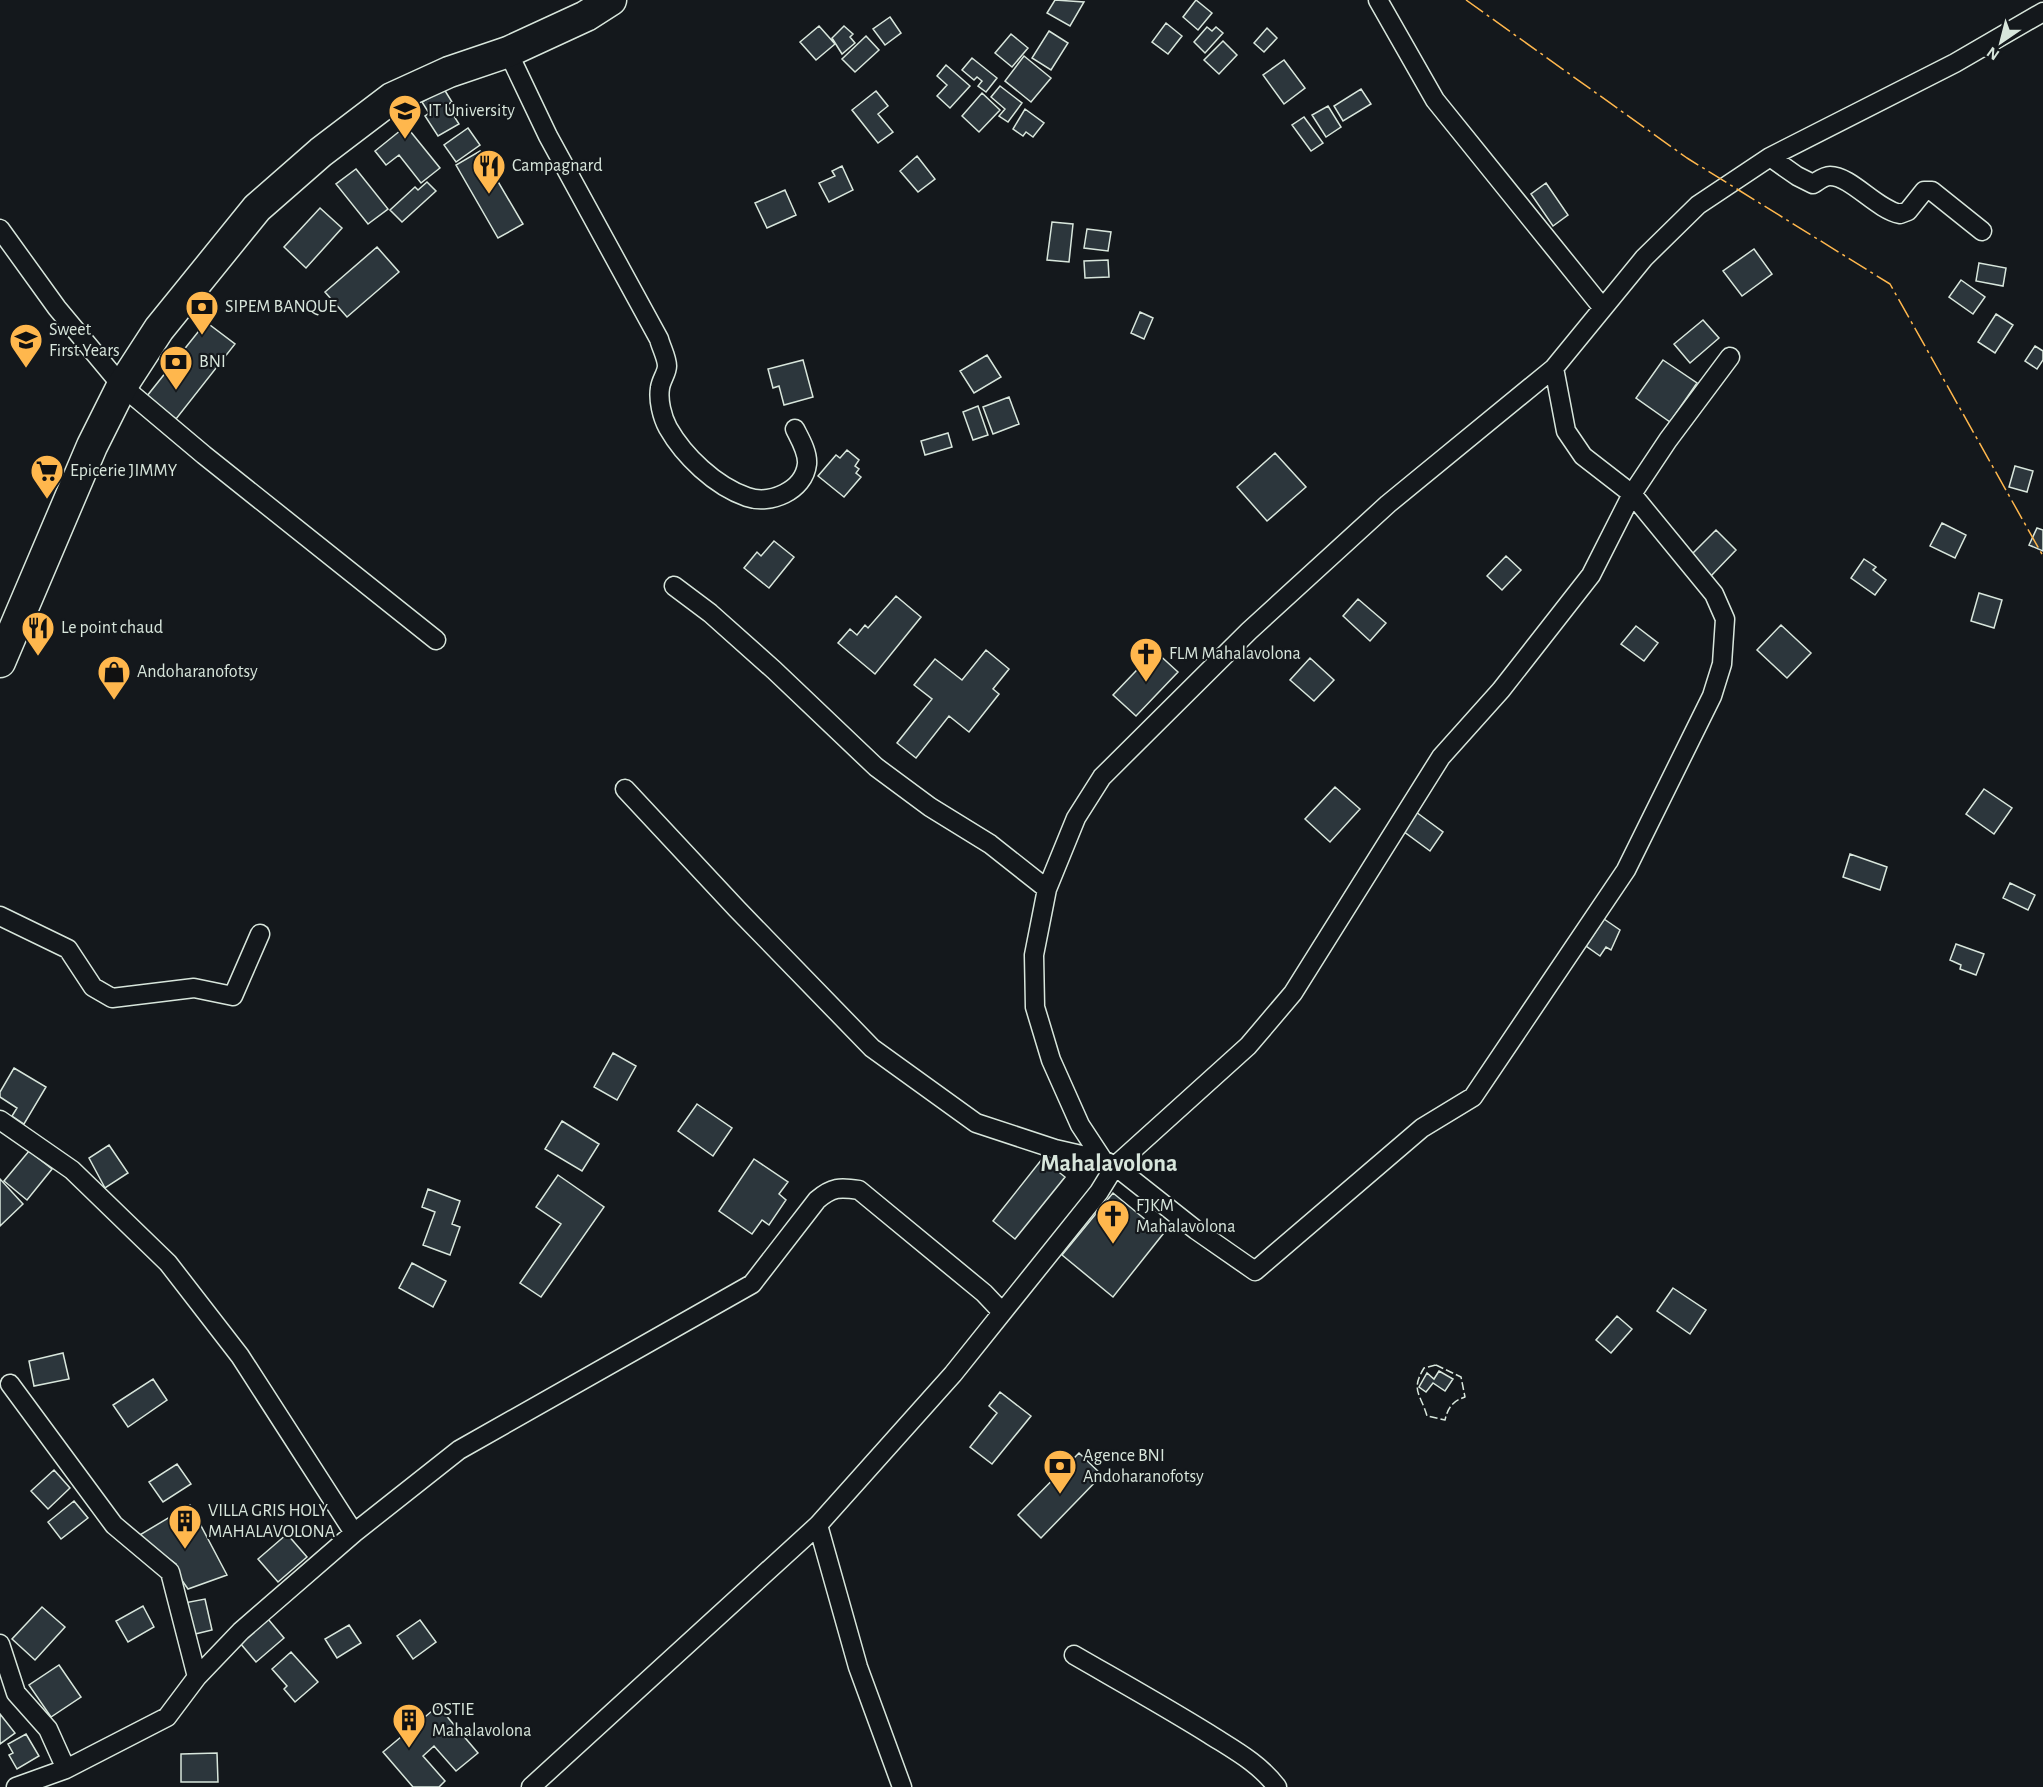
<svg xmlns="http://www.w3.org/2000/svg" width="2043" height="1787" viewBox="0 0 2043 1787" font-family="'Alegreya Sans',sans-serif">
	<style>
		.building { fill: #2c363c; stroke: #d8e6dc; stroke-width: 1.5 }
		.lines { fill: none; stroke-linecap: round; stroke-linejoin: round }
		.street-casing { stroke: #d8e6dc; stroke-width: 21 }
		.primary-casing { stroke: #d8e6dc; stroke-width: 33 }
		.street { stroke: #14181c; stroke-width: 18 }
		.primary { stroke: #14181c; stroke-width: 30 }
		.fence { stroke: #d8e6dc; stroke-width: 1.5; stroke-dasharray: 8 3; stroke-linecap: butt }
		.power { stroke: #ffb74d; stroke-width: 1.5; stroke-dasharray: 21 4.5 3 4.5; stroke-linecap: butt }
		.labels { text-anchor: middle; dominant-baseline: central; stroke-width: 4.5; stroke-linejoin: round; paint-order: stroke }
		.poi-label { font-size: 18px; fill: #d8e6dc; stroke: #14181c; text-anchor: start }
		.district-label { font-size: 24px; font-weight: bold; fill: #d8e6dc; stroke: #14181c }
	</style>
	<rect width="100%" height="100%" fill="#14181c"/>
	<path class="building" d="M 1055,0 L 1084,2 L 1070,26 L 1047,13 Z
		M 1196,0 L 1212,13 L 1198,30 L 1183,17 Z
		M 890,17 L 901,33 L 885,45 L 873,29 Z
		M 1166,23 L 1182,36 L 1168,54 L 1152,42 Z
		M 819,26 L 835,44 L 816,60 L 800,42 Z
		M 844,26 L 853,34 L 850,37 L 855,43 L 842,54 L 832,38 Z
		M 1207,27 L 1212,31 L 1216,27 L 1223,33 L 1205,53 L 1194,42 Z
		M 1267,28 L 1277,38 L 1264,52 L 1254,43 Z
		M 1049,31 L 1068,43 L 1051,70 L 1032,58 Z
		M 1011,34 L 1028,48 L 1012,67 L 995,53 Z
		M 866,36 L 879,50 L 855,72 L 842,59 Z
		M 1223,41 L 1237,55 L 1219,74 L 1204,60 Z
		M 1024,56 L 1051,78 L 1031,102 L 1005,81 Z
		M 972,58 L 997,78 L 986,92 L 978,86 L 982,81 L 977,77 L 974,80 L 962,70 Z
		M 1284,60 L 1305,88 L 1284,104 L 1263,75 Z
		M 946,65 L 970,86 L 950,108 L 937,96 L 947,85 L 937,76 Z
		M 1000,86 L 1022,103 L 1008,122 L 999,116 L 1005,109 L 991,97 Z
		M 444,89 L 452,102 L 447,105 L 459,124 L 438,136 L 425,116 L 429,113 L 422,102 Z
		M 1361,89 L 1371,104 L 1343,121 L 1334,106 Z
		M 876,91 L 888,106 L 878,114 L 893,132 L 878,143 L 852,110 Z
		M 982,93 L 1000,110 L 979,132 L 962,116 Z
		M 1328,106 L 1341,127 L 1326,137 L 1312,115 Z
		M 1025,109 L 1044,123 L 1033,137 L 1026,132 L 1023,136 L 1013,129 Z
		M 1304,117 L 1323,143 L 1311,151 L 1292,125 Z
		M 406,126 L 440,168 L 421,183 L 399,155 L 386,165 L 375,151 Z
		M 468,128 L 480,145 L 456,162 L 444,145 Z
		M 480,151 L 523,224 L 498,238 L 456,165 Z
		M 917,156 L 935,179 L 918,192 L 900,171 Z
		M 842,166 L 853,190 L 829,202 L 819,183 L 835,176 L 832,171 Z
		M 356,169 L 388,209 L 368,224 L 336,184 Z
		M 427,182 L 436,191 L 402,222 L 390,210 L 415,187 L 418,190 Z
		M 1546,183 L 1568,215 L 1553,226 L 1531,194 Z
		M 785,190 L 796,215 L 767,228 L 755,203 Z
		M 320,208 L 342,228 L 306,268 L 284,247 Z
		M 1052,222 L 1073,224 L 1069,262 L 1047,260 Z
		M 1087,229 L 1111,232 L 1108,251 L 1084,248 Z
		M 377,247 L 399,272 L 347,317 L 325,292 Z
		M 1754,249 L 1772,274 L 1742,296 L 1723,271 Z
		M 1108,260 L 1109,277 L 1085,278 L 1084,261 Z
		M 1979,263 L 2006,268 L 2003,286 L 1976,281 Z
		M 1961,280 L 1985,297 L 1973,314 L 1949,297 Z
		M 1140,312 L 1153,318 L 1144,339 L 1131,333 Z
		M 1996,314 L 2013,325 L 1995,353 L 1978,342 Z
		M 1703,320 L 1719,338 L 1690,363 L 1674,344 Z
		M 206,322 L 235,344 L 176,419 L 147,396 Z
		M 2035,346 L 2043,351 L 2043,360 L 2037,369 L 2025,361 Z
		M 987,355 L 1001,377 L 974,393 L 960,371 Z
		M 803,360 L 813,397 L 784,405 L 779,386 L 773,388 L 768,369 Z
		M 1663,360 L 1697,383 L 1670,422 L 1636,398 Z
		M 1009,397 L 1019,424 L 993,434 L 983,407 Z
		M 978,406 L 988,435 L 973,440 L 963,412 Z
		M 948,433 L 952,447 L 925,455 L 921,441 Z
		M 847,450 L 859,460 L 855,466 L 859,469 L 856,473 L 861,477 L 844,497 L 818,476 L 836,455 L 840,458 Z
		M 1275,453 L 1306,487 L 1267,521 L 1237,487 Z
		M 2015,466 L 2033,471 L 2027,492 L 2009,487 Z
		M 1942,523 L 1966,535 L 1955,558 L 1930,546 Z
		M 2037,528 L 2043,530 L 2043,551 L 2029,545 Z
		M 1716,530 L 1736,550 L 1710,577 L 1689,557 Z
		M 774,541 L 794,557 L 769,588 L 744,568 L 757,552 L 761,556 Z
		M 1506,556 L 1521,570 L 1502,590 L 1487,576 Z
		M 1864,559 L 1876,567 L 1873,570 L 1886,580 L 1875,595 L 1851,578 Z
		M 1979,593 L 2002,600 L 1994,628 L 1971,621 Z
		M 896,596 L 921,617 L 875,674 L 838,643 L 850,629 L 857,635 L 865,625 L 868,628 Z
		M 1358,599 L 1386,623 L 1370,641 L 1343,616 Z
		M 1781,625 L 1811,653 L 1787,678 L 1757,650 Z
		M 1636,626 L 1658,643 L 1644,661 L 1621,644 Z
		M 986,650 L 1009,669 L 993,689 L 999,694 L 969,732 L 949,716 L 916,758 L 897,743 L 932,699 L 914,685 L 935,659 L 962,680 Z
		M 1155,651 L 1178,672 L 1136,716 L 1113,695 Z
		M 1310,658 L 1334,680 L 1314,701 L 1290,680 Z
		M 1335,787 L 1360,809 L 1330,842 L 1305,819 Z
		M 1984,789 L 2012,808 L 1994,834 L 1966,814 Z
		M 1416,812 L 1443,832 L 1430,851 L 1403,831 Z
		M 1850,854 L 1887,867 L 1880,890 L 1843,877 Z
		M 2010,883 L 2035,895 L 2028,910 L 2003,898 Z
		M 1604,919 L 1620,930 L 1611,950 L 1606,947 L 1600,956 L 1586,946 Z
		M 1956,944 L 1984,954 L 1976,975 L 1960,969 L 1961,965 L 1950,960 Z
		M 613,1053 L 636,1066 L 617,1100 L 594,1087 Z
		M 14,1068 L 46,1087 L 24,1124 L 12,1116 L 17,1108 L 0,1097 L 0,1092 Z
		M 697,1104 L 732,1128 L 713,1156 L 678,1131 Z
		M 562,1121 L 599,1144 L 582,1171 L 545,1149 Z
		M 109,1145 L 128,1173 L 105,1188 L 89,1158 Z
		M 29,1151 L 52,1169 L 27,1200 L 4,1181 Z
		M 754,1159 L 788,1182 L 779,1194 L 786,1200 L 769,1225 L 762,1220 L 752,1234 L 719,1211 Z
		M 1042,1159 L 1065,1177 L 1015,1239 L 993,1221 Z
		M 558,1175 L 604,1207 L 541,1297 L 520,1283 L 561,1224 L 536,1207 Z
		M 0,1179 L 23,1204 L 0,1226 Z
		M 428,1189 L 460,1201 L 452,1224 L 460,1227 L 450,1255 L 423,1245 L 435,1212 L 422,1207 Z
		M 1113,1193 L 1163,1234 L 1113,1297 L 1062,1255 Z
		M 412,1263 L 446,1281 L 433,1307 L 399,1288 Z
		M 1673,1288 L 1706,1310 L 1690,1334 L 1657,1311 Z
		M 1617,1316 L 1632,1329 L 1611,1353 L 1596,1340 Z
		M 63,1353 L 69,1379 L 34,1386 L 29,1361 Z
		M 1439,1371 L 1453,1379 L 1445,1391 L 1433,1383 L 1426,1392 L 1419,1387 L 1427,1373 L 1434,1379 Z
		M 153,1379 L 167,1400 L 128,1427 L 113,1405 Z
		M 1000,1392 L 1031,1416 L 992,1464 L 970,1447 L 997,1413 L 989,1406 Z
		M 1079,1453 L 1102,1475 L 1041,1538 L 1018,1515 Z
		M 177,1464 L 191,1484 L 163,1502 L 149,1482 Z
		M 54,1470 L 70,1488 L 48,1509 L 31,1491 Z
		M 74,1501 L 88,1518 L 61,1539 L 48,1522 Z
		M 190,1505 L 227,1575 L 188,1589 L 174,1569 L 176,1564 L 138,1536 Z
		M 287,1534 L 307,1557 L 278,1582 L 258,1559 Z
		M 205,1599 L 212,1630 L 191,1635 L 184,1603 Z
		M 143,1606 L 154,1627 L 128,1642 L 116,1621 Z
		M 42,1607 L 65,1627 L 35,1660 L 12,1639 Z
		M 268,1619 L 284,1638 L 256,1662 L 240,1643 Z
		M 420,1620 L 436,1642 L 413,1659 L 397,1636 Z
		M 349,1625 L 361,1643 L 337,1658 L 325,1639 Z
		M 291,1652 L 318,1682 L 295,1702 L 284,1689 L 287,1686 L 272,1669 Z
		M 59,1665 L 81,1697 L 51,1717 L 29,1685 Z
		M 438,1706 L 478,1753 L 456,1771 L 434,1746 L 423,1756 L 445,1781 L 439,1787 L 413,1787 L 383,1752 Z
		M 0,1714 L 15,1733 L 0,1744 Z
		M 26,1734 L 39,1756 L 17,1769 L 9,1755 L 13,1753 L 8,1744 Z
		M 217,1753 L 218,1782 L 181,1782 L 181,1754 Z"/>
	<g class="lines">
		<g class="street-casing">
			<path id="street" d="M 1378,0 L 1435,100 L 1602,307
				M 508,52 L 548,136 L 659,339 C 661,347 667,358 667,366 C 667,373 661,380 660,388 C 658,400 662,417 668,428 C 684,456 715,486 747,497 C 770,505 804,491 807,464 C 808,452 800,439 795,429
				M 1770,157 L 1797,176 L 1813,184 C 1818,181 1824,176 1830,176 C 1851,176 1876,209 1900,214 L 1908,211 L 1924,191 L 1932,191 L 1982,231
				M 0,229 L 57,308 L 122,386 L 204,455 L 436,640
				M 674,586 L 710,613 L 774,670 L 876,767 L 930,807 L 990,844 L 1047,889
				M 625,789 L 737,909 L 872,1048 L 976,1123 L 1055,1149 L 1103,1160 L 1115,1166 L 1196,1230 L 1255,1271 L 1422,1128 L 1473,1097 L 1626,870 L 1712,696 L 1722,664 L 1725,619 L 1714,594 L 1632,494 L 1583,456 L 1566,431 L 1554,368
				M 0,916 L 68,949 L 93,987 L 112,998 L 194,988 L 233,996 L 260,934
				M 0,1120 L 72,1170 L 168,1263 L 240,1356 L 354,1533
				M 1103,1160 L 1080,1125 L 1051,1060 L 1035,1007 L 1034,955 L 1047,889 L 1076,818 L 1102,777 L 1249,631 L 1388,504 L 1554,368 L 1644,258 L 1698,205 L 1770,157 L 1955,63 L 2043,12
				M 10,1384 L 114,1525 L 170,1572 L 197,1677
				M 818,1525 L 858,1667 L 902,1787
				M 0,1644 L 16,1693 L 48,1729 L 66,1769
				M 1074,1655 C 1119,1681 1164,1706 1209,1734 C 1234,1750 1259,1763 1277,1787
				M 16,1787 L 66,1769 L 167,1717 L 197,1677 L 241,1631 L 354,1533 L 459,1450 L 752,1284 L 817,1200 C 832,1187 840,1187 859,1190 L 984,1293 L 1002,1312
				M 531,1787 L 818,1525 L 953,1374 L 1099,1192 L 1115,1166 L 1248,1046 L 1293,993 L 1441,757 L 1501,690 L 1591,575 L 1632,494 L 1668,440 L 1730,357"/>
		</g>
		<g class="primary-casing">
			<path id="primary" d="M 0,662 L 92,446 L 122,386 L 159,329 L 257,208 L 321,152 L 392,98 L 449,72 L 508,52 L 586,16 L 611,0"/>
		</g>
		<use href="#street" class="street"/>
		<use href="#primary" class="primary"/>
		<path class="fence" d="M 1436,1365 L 1461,1377 L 1465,1397 C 1453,1401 1448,1407 1445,1420 L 1427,1416 C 1421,1394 1410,1391 1424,1368 Z"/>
		<path class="power" d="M 1466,0 L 1687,158 L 1890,284 L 2043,556"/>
	</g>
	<defs>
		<g id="university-pin" transform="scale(1.725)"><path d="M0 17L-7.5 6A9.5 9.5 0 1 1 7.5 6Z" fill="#ffb74d" stroke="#14181c"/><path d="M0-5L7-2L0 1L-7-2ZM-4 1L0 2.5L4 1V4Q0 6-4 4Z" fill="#111"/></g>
		<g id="restaurant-pin" transform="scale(1.725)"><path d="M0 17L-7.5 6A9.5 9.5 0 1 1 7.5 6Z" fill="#ffb74d" stroke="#14181c"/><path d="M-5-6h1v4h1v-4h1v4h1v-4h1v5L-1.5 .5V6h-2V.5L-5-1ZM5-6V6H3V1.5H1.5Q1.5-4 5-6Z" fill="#111"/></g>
		<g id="bank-pin" transform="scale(1.725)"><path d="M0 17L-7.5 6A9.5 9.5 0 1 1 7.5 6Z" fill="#ffb74d" stroke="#14181c"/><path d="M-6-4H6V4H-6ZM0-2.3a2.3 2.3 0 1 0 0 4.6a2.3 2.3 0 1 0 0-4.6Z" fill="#111"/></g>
		<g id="school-pin" transform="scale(1.725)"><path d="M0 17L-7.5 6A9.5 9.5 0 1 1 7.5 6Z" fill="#ffb74d" stroke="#14181c"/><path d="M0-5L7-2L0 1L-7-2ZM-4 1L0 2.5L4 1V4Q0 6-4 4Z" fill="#111"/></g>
		<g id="supermarket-pin" transform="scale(1.725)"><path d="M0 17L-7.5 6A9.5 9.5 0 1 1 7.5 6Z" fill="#ffb74d" stroke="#14181c"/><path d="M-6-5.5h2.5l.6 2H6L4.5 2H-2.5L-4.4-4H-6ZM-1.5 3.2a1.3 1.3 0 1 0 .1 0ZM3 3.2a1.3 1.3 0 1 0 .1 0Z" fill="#111"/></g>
		<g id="church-pin" transform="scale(1.725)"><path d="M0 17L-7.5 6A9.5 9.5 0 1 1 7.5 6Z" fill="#ffb74d" stroke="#14181c"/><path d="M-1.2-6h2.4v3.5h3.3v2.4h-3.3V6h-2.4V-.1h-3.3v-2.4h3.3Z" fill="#111"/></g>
		<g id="shop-pin" transform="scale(1.725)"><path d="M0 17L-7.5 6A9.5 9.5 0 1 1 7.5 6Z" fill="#ffb74d" stroke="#14181c"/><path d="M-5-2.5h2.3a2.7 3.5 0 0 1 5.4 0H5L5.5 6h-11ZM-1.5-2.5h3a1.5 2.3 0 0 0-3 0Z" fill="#111"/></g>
		<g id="building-pin" transform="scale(1.725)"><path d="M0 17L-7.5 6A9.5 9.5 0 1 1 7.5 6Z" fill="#ffb74d" stroke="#14181c"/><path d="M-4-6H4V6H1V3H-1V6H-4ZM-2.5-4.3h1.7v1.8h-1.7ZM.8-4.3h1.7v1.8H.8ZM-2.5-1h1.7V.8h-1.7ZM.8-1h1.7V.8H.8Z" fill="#111"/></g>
	</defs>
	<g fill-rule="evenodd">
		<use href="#university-pin" x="405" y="111"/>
		<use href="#restaurant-pin" x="489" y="166"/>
		<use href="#bank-pin" x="202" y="307"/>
		<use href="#school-pin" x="26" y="340"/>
		<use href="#bank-pin" x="176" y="362"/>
		<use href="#supermarket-pin" x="47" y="471"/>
		<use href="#restaurant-pin" x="38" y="628"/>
		<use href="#church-pin" x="1146" y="654"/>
		<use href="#shop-pin" x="114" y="672"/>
		<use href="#church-pin" x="1113" y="1216"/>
		<use href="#bank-pin" x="1060" y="1466"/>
		<use href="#building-pin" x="185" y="1521"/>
		<use href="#building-pin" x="409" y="1720"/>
	</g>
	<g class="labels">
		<g class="poi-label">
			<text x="428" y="111">IT University</text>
			<text x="512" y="166">Campagnard</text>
			<text x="225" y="307">SIPEM BANQUE</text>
			<text x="49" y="330">Sweet<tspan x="49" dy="21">First Years</tspan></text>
			<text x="199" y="362">BNI</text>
			<text x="70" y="471">Epicerie JIMMY</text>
			<text x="61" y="628">Le point chaud</text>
			<text x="1169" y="654">FLM Mahalavolona</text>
			<text x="137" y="672">Andoharanofotsy</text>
			<text x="1136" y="1206">FJKM<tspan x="1136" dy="21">Mahalavolona</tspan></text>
			<text x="1083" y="1456">Agence BNI<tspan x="1083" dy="21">Andoharanofotsy</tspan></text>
			<text x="208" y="1511">VILLA GRIS HOLY<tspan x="208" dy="21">MAHALAVOLONA</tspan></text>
			<text x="432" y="1710">OSTIE<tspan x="432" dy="21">Mahalavolona</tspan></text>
		</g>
		<g class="district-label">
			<text x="1109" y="1164">Mahalavolona</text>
		</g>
	</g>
	<g transform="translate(2001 42) rotate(215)" stroke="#14181c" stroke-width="4.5" paint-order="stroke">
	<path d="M0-4.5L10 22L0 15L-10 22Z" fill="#d8e6dc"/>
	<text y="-9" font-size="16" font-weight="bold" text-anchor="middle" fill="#d8e6dc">N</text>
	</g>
</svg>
